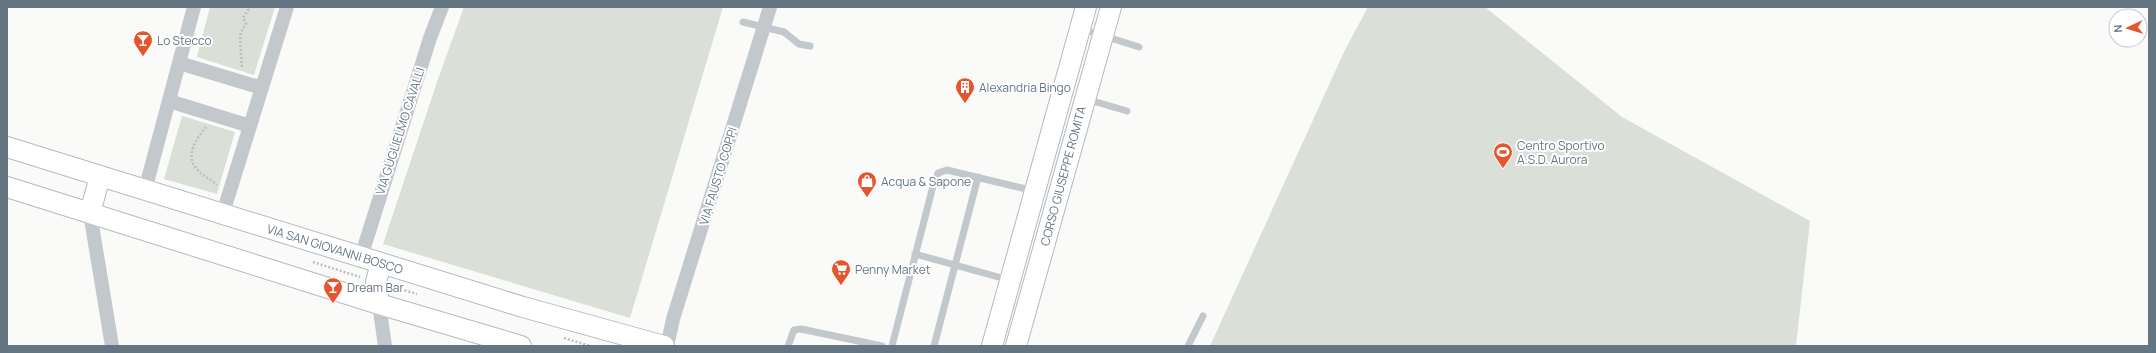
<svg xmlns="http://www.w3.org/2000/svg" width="2156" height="353" viewBox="0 0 2156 353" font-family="Manrope,sans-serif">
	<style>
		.green { fill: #dadfd7 }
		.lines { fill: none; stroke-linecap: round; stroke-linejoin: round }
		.secondary-casing { stroke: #b3babf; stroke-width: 22 }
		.path { stroke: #bbbfc2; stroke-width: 2.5; stroke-dasharray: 2 2; stroke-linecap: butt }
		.lane { stroke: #c3c8cc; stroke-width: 7 }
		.street { stroke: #c3c8cc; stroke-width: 14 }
		.secondary { stroke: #fff; stroke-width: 20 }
		.labels { text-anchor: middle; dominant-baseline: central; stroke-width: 4; stroke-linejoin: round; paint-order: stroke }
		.poi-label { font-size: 12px; fill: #657683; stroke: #fff; text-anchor: start }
		.street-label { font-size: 12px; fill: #657683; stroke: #fff }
	</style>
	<rect width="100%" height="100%" fill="#fafaf8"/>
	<path class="green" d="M 210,7 L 275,7 L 254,75 L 197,57 Z
		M 464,7 L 723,7 L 630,318 L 383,244 L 438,79 Z
		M 1368,7 L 1485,7 L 1622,117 L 1810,221 L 1796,346 L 1210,346 L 1344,52 Z
		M 182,116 L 235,132 L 217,194 L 164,179 Z"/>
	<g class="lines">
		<g class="secondary-casing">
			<path id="secondary" d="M 7,147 L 523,307 L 664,346
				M 7,187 L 379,304 L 521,346
				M 90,213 L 100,176
				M 379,304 L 376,282 L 381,263
				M 992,346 L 1086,7
				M 1016,346 L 1111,7"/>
		</g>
		<path class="path" d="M 242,67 L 240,41 L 241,32 L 246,24 L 243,18 L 248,10 L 247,7
			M 206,127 C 197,138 184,156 197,169 C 202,176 211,179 217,185
			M 313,262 L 360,277
			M 393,287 L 417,294
			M 564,338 L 590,346"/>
		<path class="lane" d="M 743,22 L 784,32 L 799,44 L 810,46
			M 1082,29 L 1139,47
			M 1086,99 L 1127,111
			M 915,254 L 1009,280
			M 788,346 L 794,330 L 801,329 L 882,346
			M 892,346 L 933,186 L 938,173 L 947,170 L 1034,191
			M 934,346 L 978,177
			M 1188,346 L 1203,316"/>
		<path class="street" d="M 179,63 L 262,88
			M 169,101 L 250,126
			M 145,190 L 194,7
			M 90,213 L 112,346
			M 223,213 L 287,7
			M 361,257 L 430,38 L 442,7
			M 379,304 L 385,346
			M 667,346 L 673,319 L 770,7"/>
		<use href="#secondary" class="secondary"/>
	</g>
	<defs>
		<g id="bar-pin" transform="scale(1)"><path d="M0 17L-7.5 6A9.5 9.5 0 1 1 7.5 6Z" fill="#e4572e" stroke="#fff"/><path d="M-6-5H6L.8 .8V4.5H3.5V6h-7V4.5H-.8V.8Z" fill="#fff"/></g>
		<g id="building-pin" transform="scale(1)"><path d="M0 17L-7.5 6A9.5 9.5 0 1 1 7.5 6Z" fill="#e4572e" stroke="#fff"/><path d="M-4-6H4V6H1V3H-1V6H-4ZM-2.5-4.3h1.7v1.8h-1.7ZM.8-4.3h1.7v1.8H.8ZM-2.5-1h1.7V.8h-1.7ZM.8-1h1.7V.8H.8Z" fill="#fff"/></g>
		<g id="stadium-pin" transform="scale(1)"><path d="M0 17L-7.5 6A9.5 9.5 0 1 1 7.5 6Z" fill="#e4572e" stroke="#fff"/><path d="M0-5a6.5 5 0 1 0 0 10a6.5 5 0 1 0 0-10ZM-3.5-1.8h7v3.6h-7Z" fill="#fff"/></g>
		<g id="shop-pin" transform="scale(1)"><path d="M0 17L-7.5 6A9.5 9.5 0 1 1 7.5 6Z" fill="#e4572e" stroke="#fff"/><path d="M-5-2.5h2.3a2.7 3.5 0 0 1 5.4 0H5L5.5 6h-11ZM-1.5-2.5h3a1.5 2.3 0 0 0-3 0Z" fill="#fff"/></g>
		<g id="supermarket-pin" transform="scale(1)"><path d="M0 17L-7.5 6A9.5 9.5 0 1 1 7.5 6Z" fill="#e4572e" stroke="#fff"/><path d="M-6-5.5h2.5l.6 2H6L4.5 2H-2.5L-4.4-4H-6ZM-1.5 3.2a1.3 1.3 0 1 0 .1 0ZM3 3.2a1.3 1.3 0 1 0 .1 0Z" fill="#fff"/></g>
	</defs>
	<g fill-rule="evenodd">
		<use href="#bar-pin" x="143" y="40"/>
		<use href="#building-pin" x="965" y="87"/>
		<use href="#stadium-pin" x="1503" y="152"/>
		<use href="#shop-pin" x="867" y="181"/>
		<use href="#supermarket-pin" x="841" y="269"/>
		<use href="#bar-pin" x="333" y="287"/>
	</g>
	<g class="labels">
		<g class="poi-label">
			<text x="157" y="40">Lo Stecco</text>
			<text x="979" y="87">Alexandria Bingo</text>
			<text x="1517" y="145">Centro Sportivo<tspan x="1517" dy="14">A.S.D. Aurora</tspan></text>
			<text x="881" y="181">Acqua &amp; Sapone</text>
			<text x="855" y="269">Penny Market</text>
			<text x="347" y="287">Dream Bar</text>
		</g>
		<g class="street-label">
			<text transform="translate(400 131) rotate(-72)">VIA GUGLIELMO CAVALLI</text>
			<text transform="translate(718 176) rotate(-73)">VIA FAUSTO COPPI</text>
			<text transform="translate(1063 176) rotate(-75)">CORSO GIUSEPPE ROMITA</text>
			<text transform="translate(335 249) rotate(17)">VIA SAN GIOVANNI BOSCO</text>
		</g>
	</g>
	<rect width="2156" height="353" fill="none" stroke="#657683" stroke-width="16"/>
	<g transform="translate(2128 28) rotate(266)"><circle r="19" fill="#ffffff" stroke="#c1c8cd"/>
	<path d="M0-3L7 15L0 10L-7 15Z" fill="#e4572e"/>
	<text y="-6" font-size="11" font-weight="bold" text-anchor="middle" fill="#657683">N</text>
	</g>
</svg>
